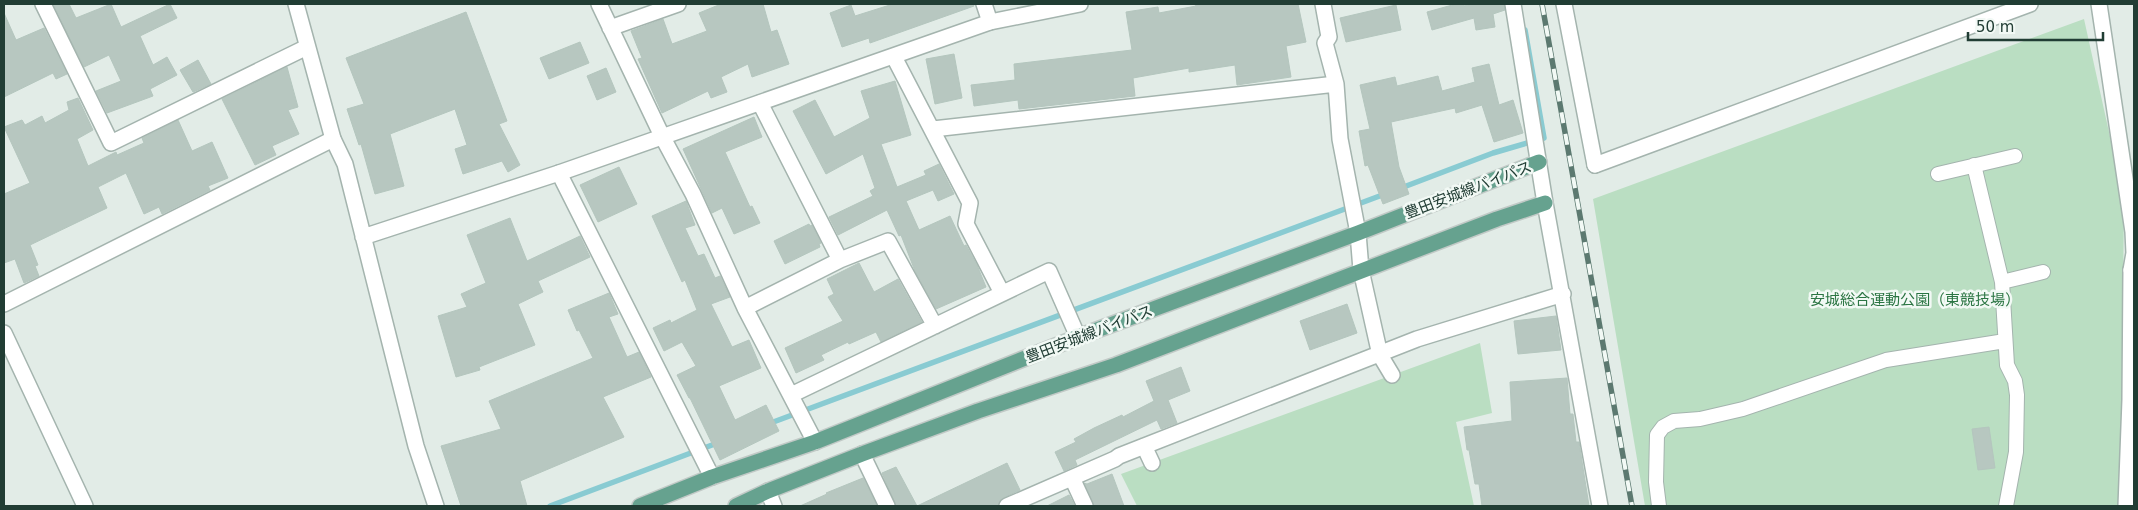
<svg xmlns="http://www.w3.org/2000/svg" width="2138" height="510" viewBox="0 0 2138 510" font-family="'DejaVu Sans','Noto Sans JP',sans-serif">
	<style>
		.green { fill: #badec2 }
		.lines { fill: none; stroke-linecap: round; stroke-linejoin: round }
		.stream { stroke: #89cbd2; stroke-width: 5.5 }
		.building { fill: #b7c7c0; stroke: #b4c6be }
		.pedestrian-casing { stroke: #a4b4ae; stroke-width: 16 }
		.minor-casing { stroke: #a4b4ae; stroke-width: 18 }
		.tertiary-casing { stroke: #a4b4ae; stroke-width: 18 }
		.primary-casing { stroke: #c1c9c6; stroke-width: 18 }
		.pedestrian { stroke: #fff; stroke-width: 14 }
		.minor { stroke: #fff; stroke-width: 15 }
		.tertiary { stroke: #fff; stroke-width: 15 }
		.primary { stroke: #66a28f; stroke-width: 15 }
		.rail-casing { stroke: #5c7970; stroke-width: 5.5 }
		.rail { stroke: #f2f9f5; stroke-width: 4; stroke-dasharray: 11; stroke-linecap: butt }
		.labels { text-anchor: middle; dominant-baseline: central; stroke-width: 5; stroke-linejoin: round; paint-order: stroke }
		.street-label { font-size: 15px; fill: #213d34; stroke: #f2f9f5 }
		.park-label { font-size: 15px; fill: #2b7543; stroke: #f2f9f5 }
	</style>
	<rect width="100%" height="100%" fill="#e2ece7"/>
	<path class="green" d="M 2084,19 L 2124,200 L 2121,506 L 1645,506 L 1593,199 Z
		M 1480,343 L 1492,413 L 1456,422 L 1474,506 L 1137,506 L 1121,474 Z"/>
	<g class="lines">
		<path class="stream" d="M 1401,188 L 1493,153 L 1544,138 L 1525,30
			M 768,424 L 1385,194
			M 550,506 L 720,442"/>
	</g>
	<path class="building" d="M 53,4 L 69,4 L 76,18 L 111,4 L 121,27 L 170,4 L 177,18 L 140,36 L 153,65 L 167,57 L 177,75 L 150,89 L 153,96 L 107,113 L 96,91 L 121,81 L 109,55 L 84,67 Z
		M 721,4 L 763,4 L 771,32 L 777,30 L 789,64 L 752,77 L 748,64 L 721,77 L 727,92 L 711,98 L 708,91 L 662,113 L 638,59 L 642,58 L 631,31 L 663,19 L 672,44 L 707,31 L 699,13 Z
		M 893,4 L 973,4 L 974,6 L 870,43 L 869,38 L 842,47 L 830,13 L 851,5 L 855,16 Z
		M 1195,4 L 1298,4 L 1306,42 L 1286,46 L 1291,77 L 1237,85 L 1235,65 L 1189,72 L 1189,68 L 1133,78 L 1135,96 L 1019,109 L 1018,100 L 974,106 L 971,85 L 1015,80 L 1014,64 L 1132,50 L 1126,12 L 1158,7 L 1159,13 L 1196,6 Z
		M 1456,4 L 1464,4 L 1464,6 L 1472,4 L 1504,4 L 1505,10 L 1493,14 L 1495,27 L 1476,30 L 1474,18 L 1432,30 L 1427,12 Z
		M 1396,5 L 1401,30 L 1346,42 L 1340,18 Z
		M 466,12 L 507,121 L 499,124 L 520,165 L 508,172 L 502,161 L 463,174 L 455,149 L 467,145 L 455,109 L 390,134 L 404,186 L 375,194 L 361,144 L 359,145 L 347,109 L 364,104 L 346,58 Z
		M 4,13 L 16,40 L 44,28 L 67,74 L 56,79 L 53,73 L 4,97 Z
		M 580,42 L 589,63 L 549,79 L 540,58 Z
		M 954,54 L 962,98 L 935,104 L 926,59 Z
		M 198,60 L 211,84 L 193,92 L 180,70 Z
		M 1489,64 L 1499,105 L 1513,100 L 1523,133 L 1494,142 L 1482,105 L 1456,113 L 1455,108 L 1391,122 L 1399,167 L 1409,194 L 1383,204 L 1368,165 L 1365,166 L 1359,131 L 1370,129 L 1360,85 L 1395,77 L 1397,86 L 1438,76 L 1442,91 L 1475,82 L 1472,68 Z
		M 287,67 L 298,107 L 288,110 L 299,134 L 272,146 L 276,155 L 255,165 L 222,99 Z
		M 606,68 L 616,92 L 597,100 L 587,76 Z
		M 895,81 L 911,135 L 881,144 L 897,187 L 926,175 L 924,171 L 939,164 L 954,194 L 938,201 L 933,190 L 906,201 L 919,230 L 950,216 L 964,246 L 966,245 L 977,265 L 986,287 L 936,309 L 915,271 L 901,235 L 899,236 L 887,210 L 838,235 L 829,217 L 873,196 L 870,191 L 875,188 L 863,154 L 826,174 L 793,111 L 815,100 L 834,137 L 870,118 L 861,91 Z
		M 78,98 L 93,130 L 77,139 L 88,166 L 116,152 L 117,155 L 144,143 L 142,138 L 178,120 L 192,151 L 212,142 L 228,178 L 208,186 L 210,190 L 162,214 L 159,207 L 144,214 L 126,173 L 98,187 L 107,208 L 30,245 L 38,265 L 35,266 L 39,276 L 24,283 L 15,259 L 4,263 L 4,194 L 30,183 L 4,127 L 22,120 L 25,125 L 42,116 L 45,123 L 69,110 L 67,102 Z
		M 754,117 L 762,137 L 725,152 L 750,207 L 752,206 L 760,223 L 734,234 L 722,208 L 712,213 L 683,149 Z
		M 619,167 L 637,204 L 598,222 L 580,185 Z
		M 686,201 L 695,225 L 685,228 L 698,256 L 704,254 L 715,278 L 720,276 L 730,297 L 711,304 L 732,347 L 749,340 L 761,368 L 719,386 L 735,420 L 766,405 L 779,431 L 720,460 L 690,398 L 689,398 L 677,375 L 696,366 L 682,342 L 664,351 L 653,328 L 670,320 L 671,323 L 697,310 L 685,280 L 682,282 L 652,216 Z
		M 510,218 L 527,261 L 580,236 L 590,257 L 538,281 L 543,292 L 518,304 L 535,345 L 479,367 L 480,370 L 456,377 L 438,316 L 467,307 L 461,294 L 486,283 L 467,235 Z
		M 809,224 L 810,226 L 812,225 L 821,243 L 819,244 L 820,247 L 785,264 L 774,241 Z
		M 859,263 L 874,292 L 898,279 L 922,322 L 881,342 L 876,332 L 849,344 L 848,342 L 821,355 L 824,360 L 796,373 L 785,348 L 843,321 L 828,297 L 834,294 L 827,279 Z
		M 609,293 L 618,314 L 609,317 L 627,357 L 639,352 L 651,377 L 603,397 L 624,437 L 520,481 L 527,506 L 461,506 L 441,446 L 501,429 L 489,401 L 593,358 L 579,330 L 577,331 L 568,310 Z
		M 1347,304 L 1357,333 L 1310,350 L 1300,321 Z
		M 1556,316 L 1561,350 L 1518,354 L 1514,321 Z
		M 1181,367 L 1190,391 L 1168,400 L 1177,423 L 1161,429 L 1157,420 L 1075,460 L 1077,465 L 1064,471 L 1055,452 L 1076,442 L 1074,439 L 1094,428 L 1122,415 L 1123,417 L 1154,401 L 1146,381 Z
		M 1567,378 L 1570,414 L 1573,414 L 1576,442 L 1579,442 L 1589,506 L 1482,506 L 1479,484 L 1475,484 L 1469,450 L 1467,450 L 1464,427 L 1512,421 L 1510,382 Z
		M 1989,427 L 1995,468 L 1978,470 L 1972,429 Z
		M 1007,463 L 1020,490 L 1003,498 L 997,506 L 896,506 L 882,473 L 896,467 L 917,506 Z
		M 1112,474 L 1124,506 L 1094,506 L 1084,483 L 1087,484 Z
		M 863,478 L 877,506 L 800,506 L 827,494 L 826,493 Z
		M 1069,495 L 1075,506 L 1047,506 Z"/>
	<g class="lines">
		<g class="pedestrian-casing">
			<path id="pedestrian" d="M 1974,165 L 2002,282 L 2043,272
				M 1938,174 L 2015,156
				M 2002,282 L 2007,365 L 2015,381 L 2017,395 L 2016,452 L 2006,506
				M 1659,506 L 1656,482 L 1657,435 L 1663,427 L 1674,421 L 1700,419 L 1743,409 L 1886,360 L 2005,341"/>
		</g>
		<g class="minor-casing">
			<path id="minor" d="M 43,4 L 111,143 L 307,47
				M 599,4 L 662,136 L 693,194 L 745,308 L 815,442
				M 984,4 L 990,22
				M 1323,4 L 1329,37 L 1325,43 L 1336,84 L 1340,139 L 1358,233 L 1361,270 L 1380,355 L 1392,375
				M 1513,4 L 1545,203 L 1600,506
				M 1564,4 L 1595,165
				M 2099,4 L 2133,232 L 2134,253 L 2131,270 L 2130,400 L 2126,506
				M 610,28 L 678,4
				M 894,57 L 970,203 L 966,224 L 1002,293
				M 933,129 L 1336,84
				M 559,173 L 712,477
				M 840,260 L 888,241 L 935,326
				M 4,304 L 333,139
				M 745,308 L 840,260 L 760,103
				M 4,333 L 85,506
				M 791,395 L 1049,271 L 1078,337
				M 1144,446 L 1152,463
				M 862,454 L 887,506
				M 1072,478 L 1085,506
				M 768,491 L 774,506
				M 1007,506 L 1115,459 L 1119,456 L 1417,339 L 1563,294"/>
		</g>
		<g class="tertiary-casing">
			<path id="tertiary" d="M 296,4 L 333,139 L 345,164 L 416,446 L 436,506
				M 1595,165 L 2030,4
				M 363,237 L 559,173 L 990,22 L 1080,4
				M 2131,270 L 2134,269"/>
		</g>
		<g class="primary-casing">
			<path id="primary" d="M 640,506 L 712,477 L 815,442 L 1078,337 L 1358,233 L 1539,162
				M 736,506 L 768,491 L 862,454 L 978,411 L 1116,365 L 1497,219 L 1545,203"/>
		</g>
		<use href="#pedestrian" class="pedestrian"/>
		<use href="#minor" class="minor"/>
		<use href="#tertiary" class="tertiary"/>
		<use href="#primary" class="primary"/>
		<g class="rail-casing">
			<path id="rail" d="M 1542,4 L 1632,506"/>
		</g>
		<use href="#rail" class="rail"/>
	</g>
	<g class="labels">
		<g class="street-label">
			<text transform="translate(1468 190) rotate(-21)">豊田安城線バイパス</text>
			<text transform="translate(1089 334) rotate(-21)">豊田安城線バイパス</text>
		</g>
		<g class="park-label">
			<text x="1915" y="300">安城総合運動公園（東競技場）</text>
		</g>
	</g>
	<rect width="2138" height="510" fill="none" stroke="#213d34" stroke-width="10"/>
	<path d="M1968 32v8h135v-8" fill="none" stroke="#213d34" stroke-width="2.5"/>
	<text x="1976" y="32" font-size="15" fill="#213d34" stroke="#f2f9f5" stroke-width="4" paint-order="stroke">50 m</text>
</svg>
